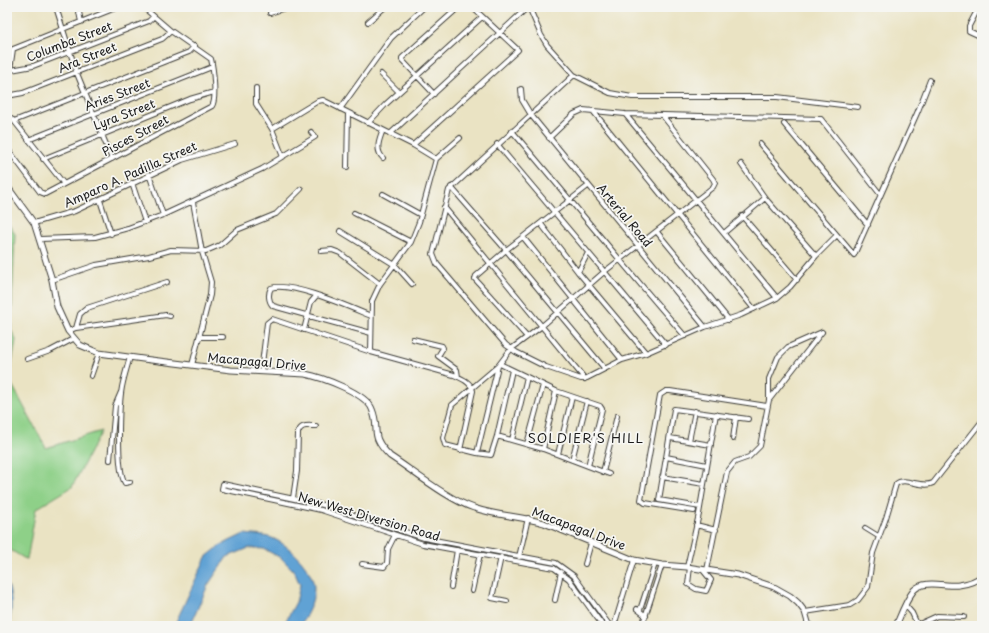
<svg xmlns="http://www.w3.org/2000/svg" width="989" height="633" viewBox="0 0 989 633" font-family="'Playpen Sans',sans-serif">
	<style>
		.green { fill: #8ed088; stroke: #557652 }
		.water { fill: #60a2d4; stroke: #3e5f78 }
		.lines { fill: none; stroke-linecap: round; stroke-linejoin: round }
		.minor-casing { stroke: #3b3a35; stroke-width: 6 }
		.major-casing { stroke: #3b3a35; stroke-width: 7 }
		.minor { stroke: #fff; stroke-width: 4 }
		.major { stroke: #fff; stroke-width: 5 }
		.labels { text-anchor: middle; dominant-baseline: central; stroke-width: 3.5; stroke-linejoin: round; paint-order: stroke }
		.street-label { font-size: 12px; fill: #1c1c1c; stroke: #f6f6f2 }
		.neighbourhood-label { font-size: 13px; letter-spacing: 1px; fill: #1c1c1c; stroke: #f6f6f2 }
	</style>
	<rect width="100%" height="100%" fill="#f6f6f2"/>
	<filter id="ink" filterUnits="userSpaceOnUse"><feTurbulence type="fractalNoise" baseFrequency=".025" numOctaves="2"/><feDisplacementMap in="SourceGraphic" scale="8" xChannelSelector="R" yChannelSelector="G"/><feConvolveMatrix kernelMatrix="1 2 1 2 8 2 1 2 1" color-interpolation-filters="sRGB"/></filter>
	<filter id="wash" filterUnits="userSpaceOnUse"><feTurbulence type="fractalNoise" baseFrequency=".012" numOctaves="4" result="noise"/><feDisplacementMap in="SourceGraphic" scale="16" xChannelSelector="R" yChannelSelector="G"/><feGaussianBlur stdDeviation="0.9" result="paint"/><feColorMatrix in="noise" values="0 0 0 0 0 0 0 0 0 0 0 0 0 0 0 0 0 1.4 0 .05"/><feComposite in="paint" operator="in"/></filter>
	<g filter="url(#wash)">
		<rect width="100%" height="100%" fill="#eae3c3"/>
		<path class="green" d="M 7,222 L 15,234 L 11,330 L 16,340 L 9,379 L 46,448 L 101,431 L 72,487 L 36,509 L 27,560 L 7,548 Z"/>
		<path class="water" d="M 244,534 C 252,535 261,535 269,537 C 287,542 314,569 314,588 C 314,603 307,614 300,626 L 283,626 L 296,602 L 300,585 L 294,571 L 281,558 L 264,549 L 249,548 L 227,557 L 208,585 L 190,626 L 174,626 L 206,557 L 221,545 Z
			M 7,582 C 13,597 12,610 9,626 L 7,626 Z"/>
	</g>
	<g filter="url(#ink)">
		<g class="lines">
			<g class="minor-casing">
				<path id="minor" d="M 56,7 L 76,71 L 112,159
					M 78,7 L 81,22
					M 529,7 L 541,35 L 547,45 L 574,75 L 449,190 L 433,254 L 437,264 L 506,345 L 516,352 L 546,367 L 581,379 L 587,378 L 622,360 L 646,353 L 705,327 L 741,315 L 777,298 L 790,287 L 816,256 L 837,235
					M 979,7 L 969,26 L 969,31 L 982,37
					M 270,13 L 288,7
					M 368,22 L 385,7
					M 11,70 L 33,66 L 149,21 L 153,17
					M 381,74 L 399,92
					M 574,75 L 610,93 L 632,97 L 777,97 L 858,107
					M 256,88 L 256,104 L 272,129 L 283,157
					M 521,89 L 522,100 L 531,115 L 705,327
					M 7,91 L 13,49 L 118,7
					M 434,94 L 402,60 L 402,58 L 459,7
					M 7,96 L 23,93 L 162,39 L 171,31
					M 340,109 L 391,38 L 424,7
					M 593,111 L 754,309
					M 625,114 L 777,298
					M 7,116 L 14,121 L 64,184
					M 14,121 L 189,52 L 195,46
					M 368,123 L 386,104 L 482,17
					M 784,124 L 868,225
					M 272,129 L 318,101 L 323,100 L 413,145 L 436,159
					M 383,130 C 379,140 375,150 383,158
					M 512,131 C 570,199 626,269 685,336
					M 390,134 L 528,7
					M 549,138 L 574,114 L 583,110 L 625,114 L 821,119 L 880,194
					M 28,140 L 212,67
					M 497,144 L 666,345
					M 760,144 L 854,255 L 918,111 L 930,80
					M 413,145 L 518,50 L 472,7
					M 7,148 L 40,192 L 45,194 L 212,106 C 217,99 213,67 211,59 L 171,31 L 143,7
					M 43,159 L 190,99 L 214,92
					M 741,164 L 765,198 L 816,256
					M 347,167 L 348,114
					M 149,174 L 163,215
					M 132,183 L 145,222
					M 451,187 L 506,250 L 605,369
					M 383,194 L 421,215
					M 100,200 L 111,234
					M 444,207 L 585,379
					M 354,213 L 411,242
					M 742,216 L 797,280
					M 34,223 L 75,211 L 182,160 L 235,144
					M 541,224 L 578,272 L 646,353
					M 340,231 L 395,265 L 412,284
					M 657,232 L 729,320
					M 724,233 L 765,198
					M 523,237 L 622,360
					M 40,239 L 95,237 L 128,228 L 163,215 L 262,169 L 315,137 L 311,132
					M 321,251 L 332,250 L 340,253 L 380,284
					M 578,272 L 588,253
					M 52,280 L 96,265 L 149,256 L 171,250 L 206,251 L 220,245 L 237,230 L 276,214 L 301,189
					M 76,328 L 166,315 L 170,316
					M 304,330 L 311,302 L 317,295
					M 68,331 L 76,328 L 80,314 L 87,308 L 167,282
					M 371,333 L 273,306 C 268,301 268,293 271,288 C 291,281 351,308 371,316
					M 199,337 L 223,337
					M 527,337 L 475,279 L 476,276 L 506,250 L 588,186
					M 413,339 L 442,346 L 443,348 L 438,356 L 457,370 L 458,377
					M 371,352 L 372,301 L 380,284 L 411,242 L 419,222 L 436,159 L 460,138
					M 27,359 L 50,351 L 73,339
					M 500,364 L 556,391 L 600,406 L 602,409 L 588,466
					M 192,365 L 210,295 L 211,282 L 202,252 L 193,202
					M 512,370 L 497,436 L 491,455 L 477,453 L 445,445 L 443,438 L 452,405 L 498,366 L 511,349 L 542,326 L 604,272 L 713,187 L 715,183 L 713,179 L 662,115
					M 261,372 L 267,323 L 272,319 L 371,352 L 454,375 C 461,378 471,382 473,391 L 460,450
					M 91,376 L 99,353
					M 769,400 L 822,332
					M 497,436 L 543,449 L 609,474
					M 670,438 L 711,445
					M 733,439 L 736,417
					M 512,440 L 527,377
					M 689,441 L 695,411
					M 527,444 L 543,385
					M 543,449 L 556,391
					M 477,453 L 498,366
					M 558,454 L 572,397
					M 666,457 L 707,465
					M 110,460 L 115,406 L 121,392
					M 572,460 L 587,401
					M 603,472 L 617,416
					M 662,477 L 704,484
					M 130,482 L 125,483 C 116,470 119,404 122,387 C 124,377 127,367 130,357
					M 293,498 L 297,471 L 298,433 C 301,424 307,426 316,426
					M 700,507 L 659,500 L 674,409 L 748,419
					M 694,511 L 645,503 L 641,500 L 660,395 L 666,391 L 670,391 L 767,406
					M 696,525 L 716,530
					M 865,528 L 878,536
					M 501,557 L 492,598 L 507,601
					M 519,557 L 528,518
					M 362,564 L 384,567 L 387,563 L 388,549 L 395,535
					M 585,564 L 591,543
					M 687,567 L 699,514 L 716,414
					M 690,567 L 688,584 L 696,589 L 706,591 L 711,580 L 702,569
					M 707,570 L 727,472 L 735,462 L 749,457 L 760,446 L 769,400 L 769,379 L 778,357 L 788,347 L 822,332
					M 451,587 L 457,550
					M 472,591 L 480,554
					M 555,600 L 561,572
					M 905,605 L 912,613 L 918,626
					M 637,609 L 646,616
					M 640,610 L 655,564
					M 805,612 L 850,605 L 858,600 L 868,587 L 873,553 L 886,518 L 896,484 C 905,476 921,489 933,483 L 982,421
					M 917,625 L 937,616 L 964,617
					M 603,626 L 569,579 L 554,568 L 423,544 L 321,510 L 222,489 L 223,484 L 323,505 L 424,538 L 556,563 L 574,576 L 610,626
					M 614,626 L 634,560
					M 642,626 L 662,565"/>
			</g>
			<g class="major-casing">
				<path id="major" d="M 7,186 L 34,223 L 52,280 L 57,307 L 68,331 L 80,345 L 99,353 L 143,359 L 231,370 L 305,374 C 321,377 366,393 372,409 C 381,431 368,434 390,456 C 413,471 449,500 474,508 C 497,516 521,516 544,523 L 634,560 L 662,565 L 687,567 L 738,575 L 774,587 L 790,596 L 798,603 L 805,612 L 809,626
					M 896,626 C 901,614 906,600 914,590 C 925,579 946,587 959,585 C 967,584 976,581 982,576"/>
			</g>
			<use href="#minor" class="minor"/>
			<use href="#major" class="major"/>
		</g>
	</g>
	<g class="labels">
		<g class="street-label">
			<text transform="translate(69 41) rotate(-21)">Columba Street</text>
			<text transform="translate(87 57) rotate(-22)">Ara Street</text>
			<text transform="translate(117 94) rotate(-21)">Aries Street</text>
			<text transform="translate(124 114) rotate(-21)">Lyra Street</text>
			<text transform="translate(135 135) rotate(-28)">Pisces Street</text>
			<text transform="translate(130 174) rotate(-24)">Amparo A. Padilla Street</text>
			<text transform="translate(625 215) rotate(50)">Arterial Road</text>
			<text transform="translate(257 361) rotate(5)">Macapagal Drive</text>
			<text transform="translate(369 516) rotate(16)">New West Diversion Road</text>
			<text transform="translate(579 528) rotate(21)">Macapagal Drive</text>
		</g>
		<g class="neighbourhood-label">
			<text x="586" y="437">SOLDIER'S HILL</text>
		</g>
	</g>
	<rect width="989" height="633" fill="none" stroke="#f6f6f2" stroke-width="24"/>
</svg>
